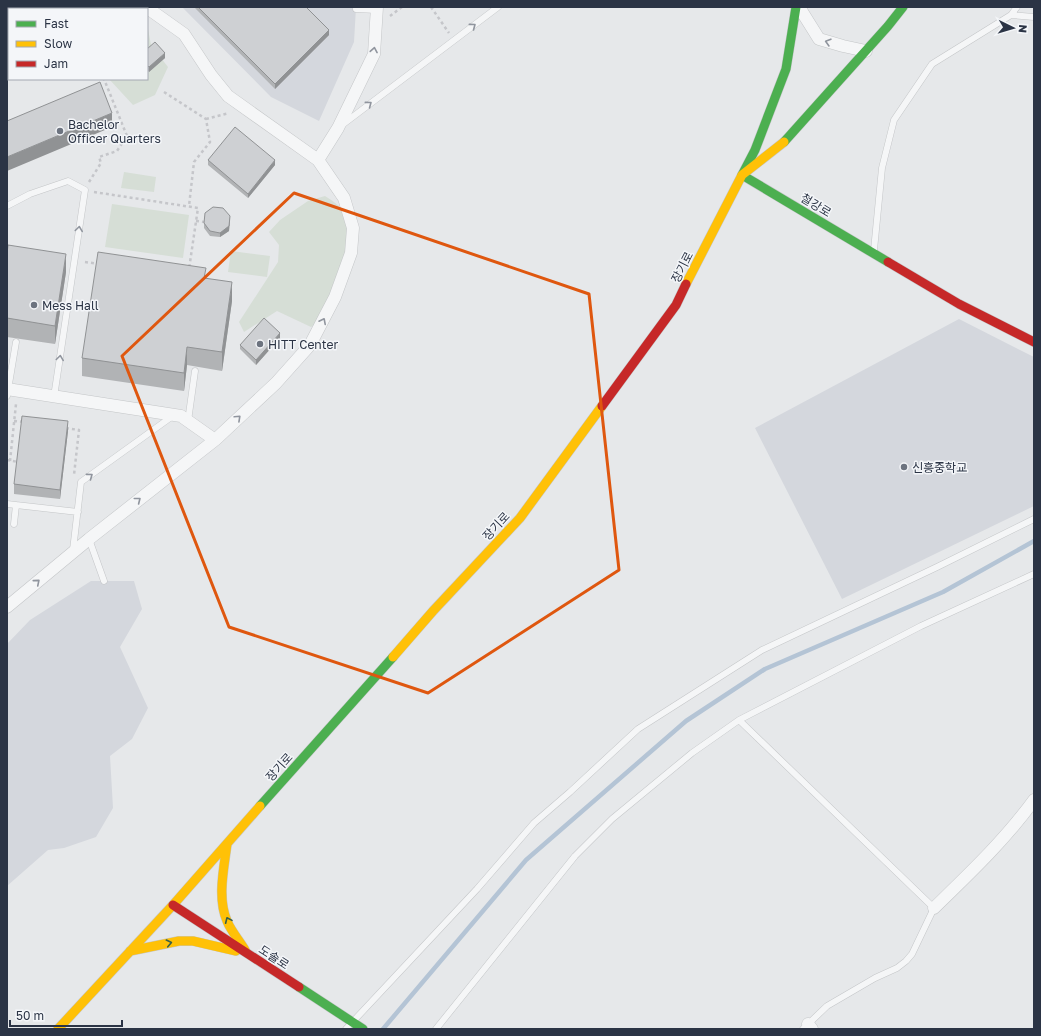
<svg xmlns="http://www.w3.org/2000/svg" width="1041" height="1036" viewBox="0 0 1041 1036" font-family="'Golos Text','Noto Sans KR',sans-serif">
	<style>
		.built { fill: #d4d7dd }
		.green { fill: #d6ded6 }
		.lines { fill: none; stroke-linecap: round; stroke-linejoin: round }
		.stream { stroke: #b4c4d5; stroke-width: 4.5 }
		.lane-casing { stroke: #c4c6c8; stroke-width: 7 }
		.street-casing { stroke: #c4c6c8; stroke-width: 13 }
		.fast-casing { stroke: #c4c6c8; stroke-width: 10 }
		.slow-casing { stroke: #c4c6c8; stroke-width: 10 }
		.jam-casing { stroke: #c4c6c8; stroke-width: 10 }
		.path { stroke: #c5c6ca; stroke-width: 2.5; stroke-dasharray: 3 3; stroke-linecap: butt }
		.lane { stroke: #f5f6f7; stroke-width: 6 }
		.street { stroke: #f5f6f7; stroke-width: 12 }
		.fast { stroke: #4caf50; stroke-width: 9 }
		.slow { stroke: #ffc107; stroke-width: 9 }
		.jam { stroke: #c62828; stroke-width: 9 }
		.wall { fill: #b1b3b5 }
		.shaded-wall { fill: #909294 }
		.building { fill: #ced0d3; stroke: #909294 }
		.oneway { stroke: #90959e }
		.oneway2 { stroke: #375f49 }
		.marked { fill: none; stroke: #df570f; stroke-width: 3; stroke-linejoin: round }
		.poi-dot { fill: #6c737f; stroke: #f4f6f9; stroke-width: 1.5 }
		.labels { text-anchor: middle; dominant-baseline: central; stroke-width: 3; stroke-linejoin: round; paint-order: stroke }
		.poi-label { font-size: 12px; fill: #2b3445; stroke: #f4f6f9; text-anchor: start }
		.street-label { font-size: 12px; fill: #2b3445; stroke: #f4f6f9 }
	</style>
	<rect width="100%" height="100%" fill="#e6e8ea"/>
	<path class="built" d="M 182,7 L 356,7 L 354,42 L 319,121 L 271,97 Z
		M 959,319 L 1034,357 L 1034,506 L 842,599 L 755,428 Z
		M 91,581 L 134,581 L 142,609 L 120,647 L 148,708 L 132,739 L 110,756 L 113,808 L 96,837 L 64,848 L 48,850 L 7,886 L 7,644 L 30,620 Z"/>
	<path class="green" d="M 147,24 L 151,45 L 168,67 L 155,95 L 133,105 L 109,79 L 147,79 Z
		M 124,172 L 156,177 L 154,192 L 121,188 Z
		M 325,196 C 331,200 338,204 342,210 C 361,239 331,292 319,321 L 311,327 L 277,311 L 244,332 L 239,322 L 278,262 L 279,245 L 269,232 L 280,220 L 308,201 Z
		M 112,204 L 189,215 L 183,258 L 105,247 Z
		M 231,251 L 270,256 L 267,277 L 228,272 Z"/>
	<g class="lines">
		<path class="stream" d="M 383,1029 L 526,860 L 686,721 L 765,669 L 943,592 L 1034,541"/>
		<g class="lane-casing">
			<path id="lane" d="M 356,9 L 377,10
				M 1011,15 L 1034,17
				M 342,125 L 498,7
				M 7,206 L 30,194 L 68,181 L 85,190 L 54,397
				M 874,250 L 882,168 L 894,120 L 932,64 L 1011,15 L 1017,7
				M 7,396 L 16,342
				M 188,421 L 195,371
				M 7,504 L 78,512
				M 14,524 L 16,505
				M 89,539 L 104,581
				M 73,550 L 81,482 L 174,415
				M 739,720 L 921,626 L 1034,574
				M 346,1029 L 477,889 L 534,823 L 570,792 L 638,729 L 762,650 L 937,567 L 1034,519
				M 436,1029 L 575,856 L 612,819 L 692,753 L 739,720 L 934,908 L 912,954 L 906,961 L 897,968 L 875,978 L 827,1006 L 803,1029"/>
		</g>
		<g class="street-casing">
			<path id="street" d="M 799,7 L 819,39 L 843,46 L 866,51
				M 51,9 L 54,7
				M 85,9 L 86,7
				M 7,32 L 9,31
				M 7,66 L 9,65
				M 318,160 L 338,128 L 374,54 L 377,7
				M 7,389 L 181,416 L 215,440
				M 7,607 L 89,539 L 215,440 L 276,383 L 310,345 L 335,297 L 351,253 L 353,228 L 344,198 L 318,160 L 228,96 L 211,75 L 184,34 L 146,7
				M 934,908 C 969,874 1005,840 1034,800
				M 808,1024 L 812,1029"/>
		</g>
		<g class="fast-casing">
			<path id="fast" d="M 796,7 L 786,69 L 755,150 L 742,175 L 888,262
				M 784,142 L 888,26 L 903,7
				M 260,806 L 393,657
				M 299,987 L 363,1029"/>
		</g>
		<g class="slow-casing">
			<path id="slow" d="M 686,284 L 742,175 L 784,142
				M 393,657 L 433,611 L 520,518 L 602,406
				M 227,844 C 224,868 217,898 227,921 C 231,931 239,940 245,950
				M 130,951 L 179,941 L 193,941 L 236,951
				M 58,1029 L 173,905 L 260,806"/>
		</g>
		<g class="jam-casing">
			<path id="jam" d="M 888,262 L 959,304 L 1034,342
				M 602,406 L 676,305 L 686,284
				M 173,905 L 299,987"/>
		</g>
		<path class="path" d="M 431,7 L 449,33
			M 390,16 L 402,7
			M 164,92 L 206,119 L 210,142 L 194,162 L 189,206
			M 206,119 L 229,113
			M 89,182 L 101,163 L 99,157 L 117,151 L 127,136 L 104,79
			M 94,192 L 198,208 L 189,269
			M 196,221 L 205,222
			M 85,262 L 100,264
			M 14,421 L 24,422
			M 66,428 L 79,430 L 74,475
			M 7,460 L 18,462
			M 10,461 L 16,404"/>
		<use href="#lane" class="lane"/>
		<use href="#street" class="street"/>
		<use href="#fast" class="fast"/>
		<use href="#slow" class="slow"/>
		<use href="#jam" class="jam"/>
	</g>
	<path class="wall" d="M 194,7 L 306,7 L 329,35 L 275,89 Z
		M 147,49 L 165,58 L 149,72 L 147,70 Z
		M 208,160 L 275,165 L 248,198 L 208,165 Z
		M 230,221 L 229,231 L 220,237 L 210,236 L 204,228 L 204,223 Z
		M 7,254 L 66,272 L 55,344 L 7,337 Z
		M 206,278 L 232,301 L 222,371 L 187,365 L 184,391 L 82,376 L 82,358 Z
		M 280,338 L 256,365 L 240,349 L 240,345 Z
		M 68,431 L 60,499 L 14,494 L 14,484 Z"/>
	<path class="shaded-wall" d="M 329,30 L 329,35 L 275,89 L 275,84 Z
		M 165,53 L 165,58 L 149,72 L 149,67 Z
		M 112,113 L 112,127 L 7,171 L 7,157 Z
		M 275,160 L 275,165 L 248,198 L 248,194 Z
		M 230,216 L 229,231 L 220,237 L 220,233 Z
		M 66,254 L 66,272 L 55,344 L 55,326 Z
		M 232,282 L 232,301 L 222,371 L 222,352 Z
		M 280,333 L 280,338 L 256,365 L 256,360 Z
		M 187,347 L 187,365 L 184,391 L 184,373 Z
		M 68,421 L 68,431 L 60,499 L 60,490 Z"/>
	<path class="building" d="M 198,7 L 306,7 L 329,30 L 275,84 Z
		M 155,42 L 165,53 L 149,67 L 147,65 L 147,49 Z
		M 100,82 L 112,113 L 7,157 L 7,121 Z
		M 235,127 L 275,160 L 248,194 L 208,160 Z
		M 213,207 L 223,208 L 230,216 L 229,226 L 220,233 L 210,231 L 204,223 L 205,213 Z
		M 8,245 L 66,254 L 55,326 L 7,318 L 7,254 Z
		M 98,252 L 206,268 L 204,278 L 232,282 L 222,352 L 187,347 L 184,373 L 82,358 Z
		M 264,318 L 280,333 L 256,360 L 240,345 Z
		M 22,416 L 68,421 L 60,490 L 14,484 Z"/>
	<defs><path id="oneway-chevron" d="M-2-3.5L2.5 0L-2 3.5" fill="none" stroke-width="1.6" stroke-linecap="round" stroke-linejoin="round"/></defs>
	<g class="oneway">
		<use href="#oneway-chevron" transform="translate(473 26) rotate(-37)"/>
		<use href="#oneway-chevron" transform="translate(828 42) rotate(-164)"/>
		<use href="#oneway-chevron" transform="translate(374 50) rotate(-80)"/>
		<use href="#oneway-chevron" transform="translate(369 104) rotate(-37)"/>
		<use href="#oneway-chevron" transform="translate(79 229) rotate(-82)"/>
		<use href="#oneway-chevron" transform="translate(323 321) rotate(-63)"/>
		<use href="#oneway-chevron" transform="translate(60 358) rotate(-82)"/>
		<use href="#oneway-chevron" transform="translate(238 418) rotate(-43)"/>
		<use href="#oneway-chevron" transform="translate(90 476) rotate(-36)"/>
		<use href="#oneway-chevron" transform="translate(138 500) rotate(-38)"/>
		<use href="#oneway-chevron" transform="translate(37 582) rotate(-40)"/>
	</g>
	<g class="oneway2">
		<use href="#oneway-chevron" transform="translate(228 920) rotate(-114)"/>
		<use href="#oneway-chevron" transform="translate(169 943) rotate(-12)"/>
	</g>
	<path class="marked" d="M 294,193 L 589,294 L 619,570 L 428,693 L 229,627 L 122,356 Z"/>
	<g class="poi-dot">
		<circle cx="60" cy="131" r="4"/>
		<circle cx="34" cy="305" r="4"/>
		<circle cx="260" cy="344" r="4"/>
		<circle cx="904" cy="467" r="4"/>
	</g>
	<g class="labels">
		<g class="poi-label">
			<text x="68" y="124">Bachelor<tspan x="68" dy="14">Officer Quarters</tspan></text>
			<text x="42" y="305">Mess Hall</text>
			<text x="268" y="344">HITT Center</text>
			<text x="912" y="467">신흥중학교</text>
		</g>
		<g class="street-label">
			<text transform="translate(816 205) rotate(31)">철강로</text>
			<text transform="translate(682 267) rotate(-63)">장기로</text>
			<text transform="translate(496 526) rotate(-47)">장기로</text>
			<text transform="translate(279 767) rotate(-48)">장기로</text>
			<text transform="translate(274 957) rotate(33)">도솔로</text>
		</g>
	</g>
	<rect width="1041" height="1036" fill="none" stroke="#2b3445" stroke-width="16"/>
	<rect x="8" y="8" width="140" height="72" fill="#f4f6f9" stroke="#a4a8b1"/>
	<rect x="16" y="21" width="20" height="6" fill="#4caf50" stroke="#a4a8b1"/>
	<text x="44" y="28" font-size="12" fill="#2b3445">Fast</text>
	<rect x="16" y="41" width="20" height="6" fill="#ffc107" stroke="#a4a8b1"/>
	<text x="44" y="48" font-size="12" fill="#2b3445">Slow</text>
	<rect x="16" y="61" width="20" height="6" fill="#c62828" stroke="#a4a8b1"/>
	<text x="44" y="68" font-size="12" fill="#2b3445">Jam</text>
	<g transform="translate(1013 28) rotate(95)" stroke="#f4f6f9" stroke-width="3" paint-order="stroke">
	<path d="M0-3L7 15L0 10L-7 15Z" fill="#2b3445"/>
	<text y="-6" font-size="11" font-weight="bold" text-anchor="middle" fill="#2b3445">N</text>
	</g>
	<path d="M10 1020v6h112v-6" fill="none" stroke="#2b3445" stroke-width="2"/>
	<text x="16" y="1020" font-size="12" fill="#2b3445" stroke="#f4f6f9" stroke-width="3" paint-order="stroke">50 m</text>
</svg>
